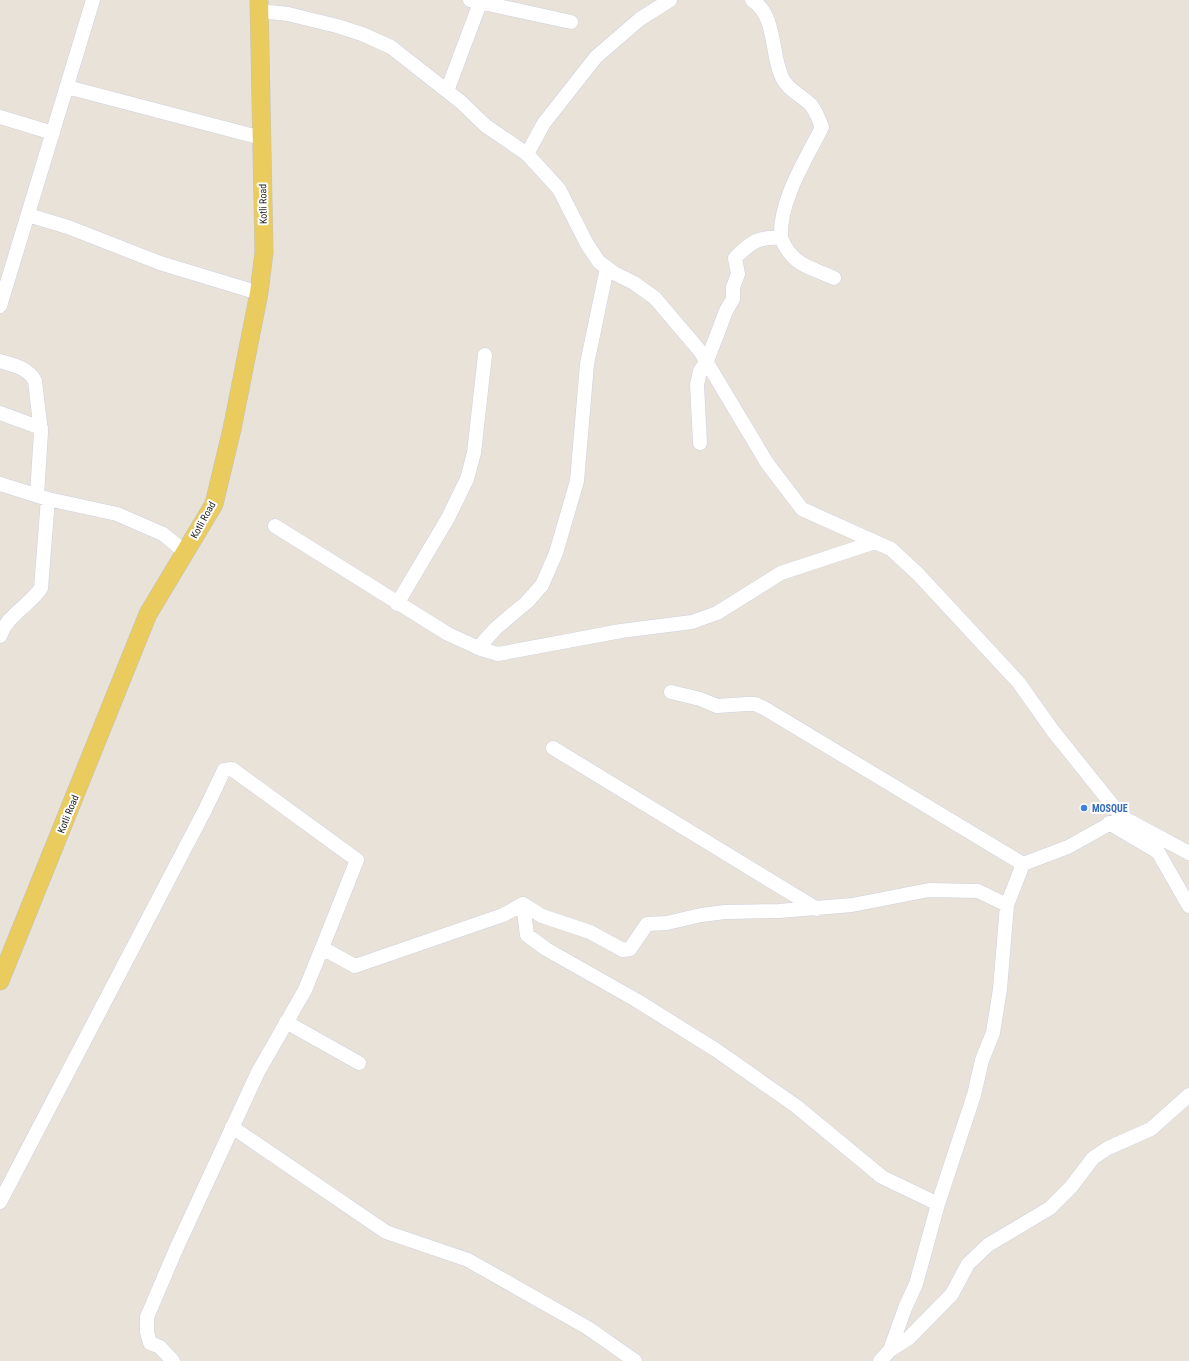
<svg xmlns="http://www.w3.org/2000/svg" width="1189" height="1361" viewBox="0 0 1189 1361" font-family="'Roboto Condensed',sans-serif">
	<style>
		.lines { fill: none; stroke-linecap: round; stroke-linejoin: round }
		.minor-casing { stroke: #ced1df; stroke-width: 15 }
		.major-casing { stroke: #c3c3c3; stroke-width: 19 }
		.minor { stroke: #fff; stroke-width: 14 }
		.major { stroke: #e9cc5d; stroke-width: 18 }
		.shop-dot { fill: #3f7fe0; stroke: #fff; stroke-width: 1.5 }
		.labels { text-anchor: middle; dominant-baseline: central; stroke-width: 4; stroke-linejoin: round; paint-order: stroke }
		.street-label { font-size: 10px; fill: #272727; stroke: #fff }
		.shop-label { font-size: 10px; font-weight: bold; fill: #366cbe; stroke: #fff; text-anchor: start }
	</style>
	<rect width="100%" height="100%" fill="#e9e2d8"/>
	<g class="lines">
		<g class="minor-casing">
			<path id="minor" d="M 470,0 L 571,22
				M 752,0 C 776,15 771,52 781,75 C 787,90 800,94 811,105 C 816,111 819,120 822,127 C 806,160 779,200 781,238
				M 259,11 L 288,14 L 337,26 L 362,34 L 391,47 L 461,102 L 486,126 L 527,154 L 559,189 L 587,244 L 599,262 L 614,273 L 634,283 L 655,298 L 700,351 L 767,463 L 802,509 L 891,549 L 918,574 L 1019,683 L 1053,731 L 1122,817
				M 67,87 L 262,138
				M 447,91 L 480,3
				M 0,117 L 53,133
				M 527,154 L 544,123 L 596,57 L 640,19 L 670,0
				M 28,215 L 68,227 L 160,263 L 259,293
				M 0,306 L 93,0
				M 0,361 C 14,365 28,368 35,381 L 41,432 L 37,495
				M 0,413 L 41,428
				M 700,443 L 697,385 L 700,371 L 707,361 L 726,311 L 733,299 L 733,287 L 738,274 L 735,258 C 750,243 758,236 781,238 C 793,266 808,266 834,278
				M 0,484 L 48,499 L 117,514 L 163,534 L 185,552
				M 275,526 L 448,634 L 481,649 L 498,654 L 621,631 L 692,622 L 717,613 L 781,573 L 875,542
				M 397,604 L 448,518 L 467,479 L 474,453 L 485,355
				M 0,636 C 8,614 29,606 41,588 L 48,499
				M 478,648 L 496,628 L 527,602 L 542,585 L 556,553 L 577,481 L 587,364 L 607,268
				M 671,692 L 700,699 L 717,706 L 747,704 L 755,704 L 764,708 L 1023,864
				M 553,748 L 817,909
				M 1109,823 L 1158,852 L 1189,906
				M 523,904 L 527,935 L 546,949 L 636,1000 L 716,1050 L 796,1106 L 882,1177 L 938,1204
				M 286,1022 L 359,1063
				M 232,1127 L 386,1232 L 468,1260 L 588,1328 L 635,1361
				M 0,1202 L 206,808 L 224,770 L 232,769 L 357,860 L 322,948 L 355,966 L 503,915 L 523,904 L 542,916 L 590,932 L 623,950 L 630,949 L 647,924 L 667,923 L 701,915 L 725,912 L 779,911 L 852,905 L 929,890 L 978,891 L 1007,905 L 1023,864 L 1068,847 L 1122,817 L 1189,853
				M 890,1350 L 909,1338 L 952,1294 L 968,1264 L 988,1245 L 1050,1208 L 1071,1187 L 1093,1158 L 1108,1148 L 1151,1129 L 1189,1095
				M 173,1361 L 160,1347 L 150,1343 L 147,1332 L 147,1317 L 177,1247 L 258,1072 L 305,990 L 322,948
				M 880,1361 L 890,1350 L 905,1308 L 916,1284 L 938,1204 L 974,1095 L 982,1060 L 993,1033 L 1000,989 L 1007,905"/>
		</g>
		<g class="major-casing">
			<path id="major" d="M 0,981 L 148,614 L 214,504 L 232,429 L 259,293 L 264,252 L 259,0"/>
		</g>
		<use href="#minor" class="minor"/>
		<use href="#major" class="major"/>
	</g>
	<circle class="shop-dot" cx="1084" cy="808" r="4"/>
	<g class="labels">
		<g class="street-label">
			<text transform="translate(263 204) rotate(-91)">Kotli Road</text>
			<text transform="translate(203 520) rotate(-61)">Kotli Road</text>
			<text transform="translate(68 814) rotate(-68)">Kotli Road</text>
		</g>
		<g class="shop-label">
			<text x="1092" y="808">MOSQUE</text>
		</g>
	</g>
</svg>
